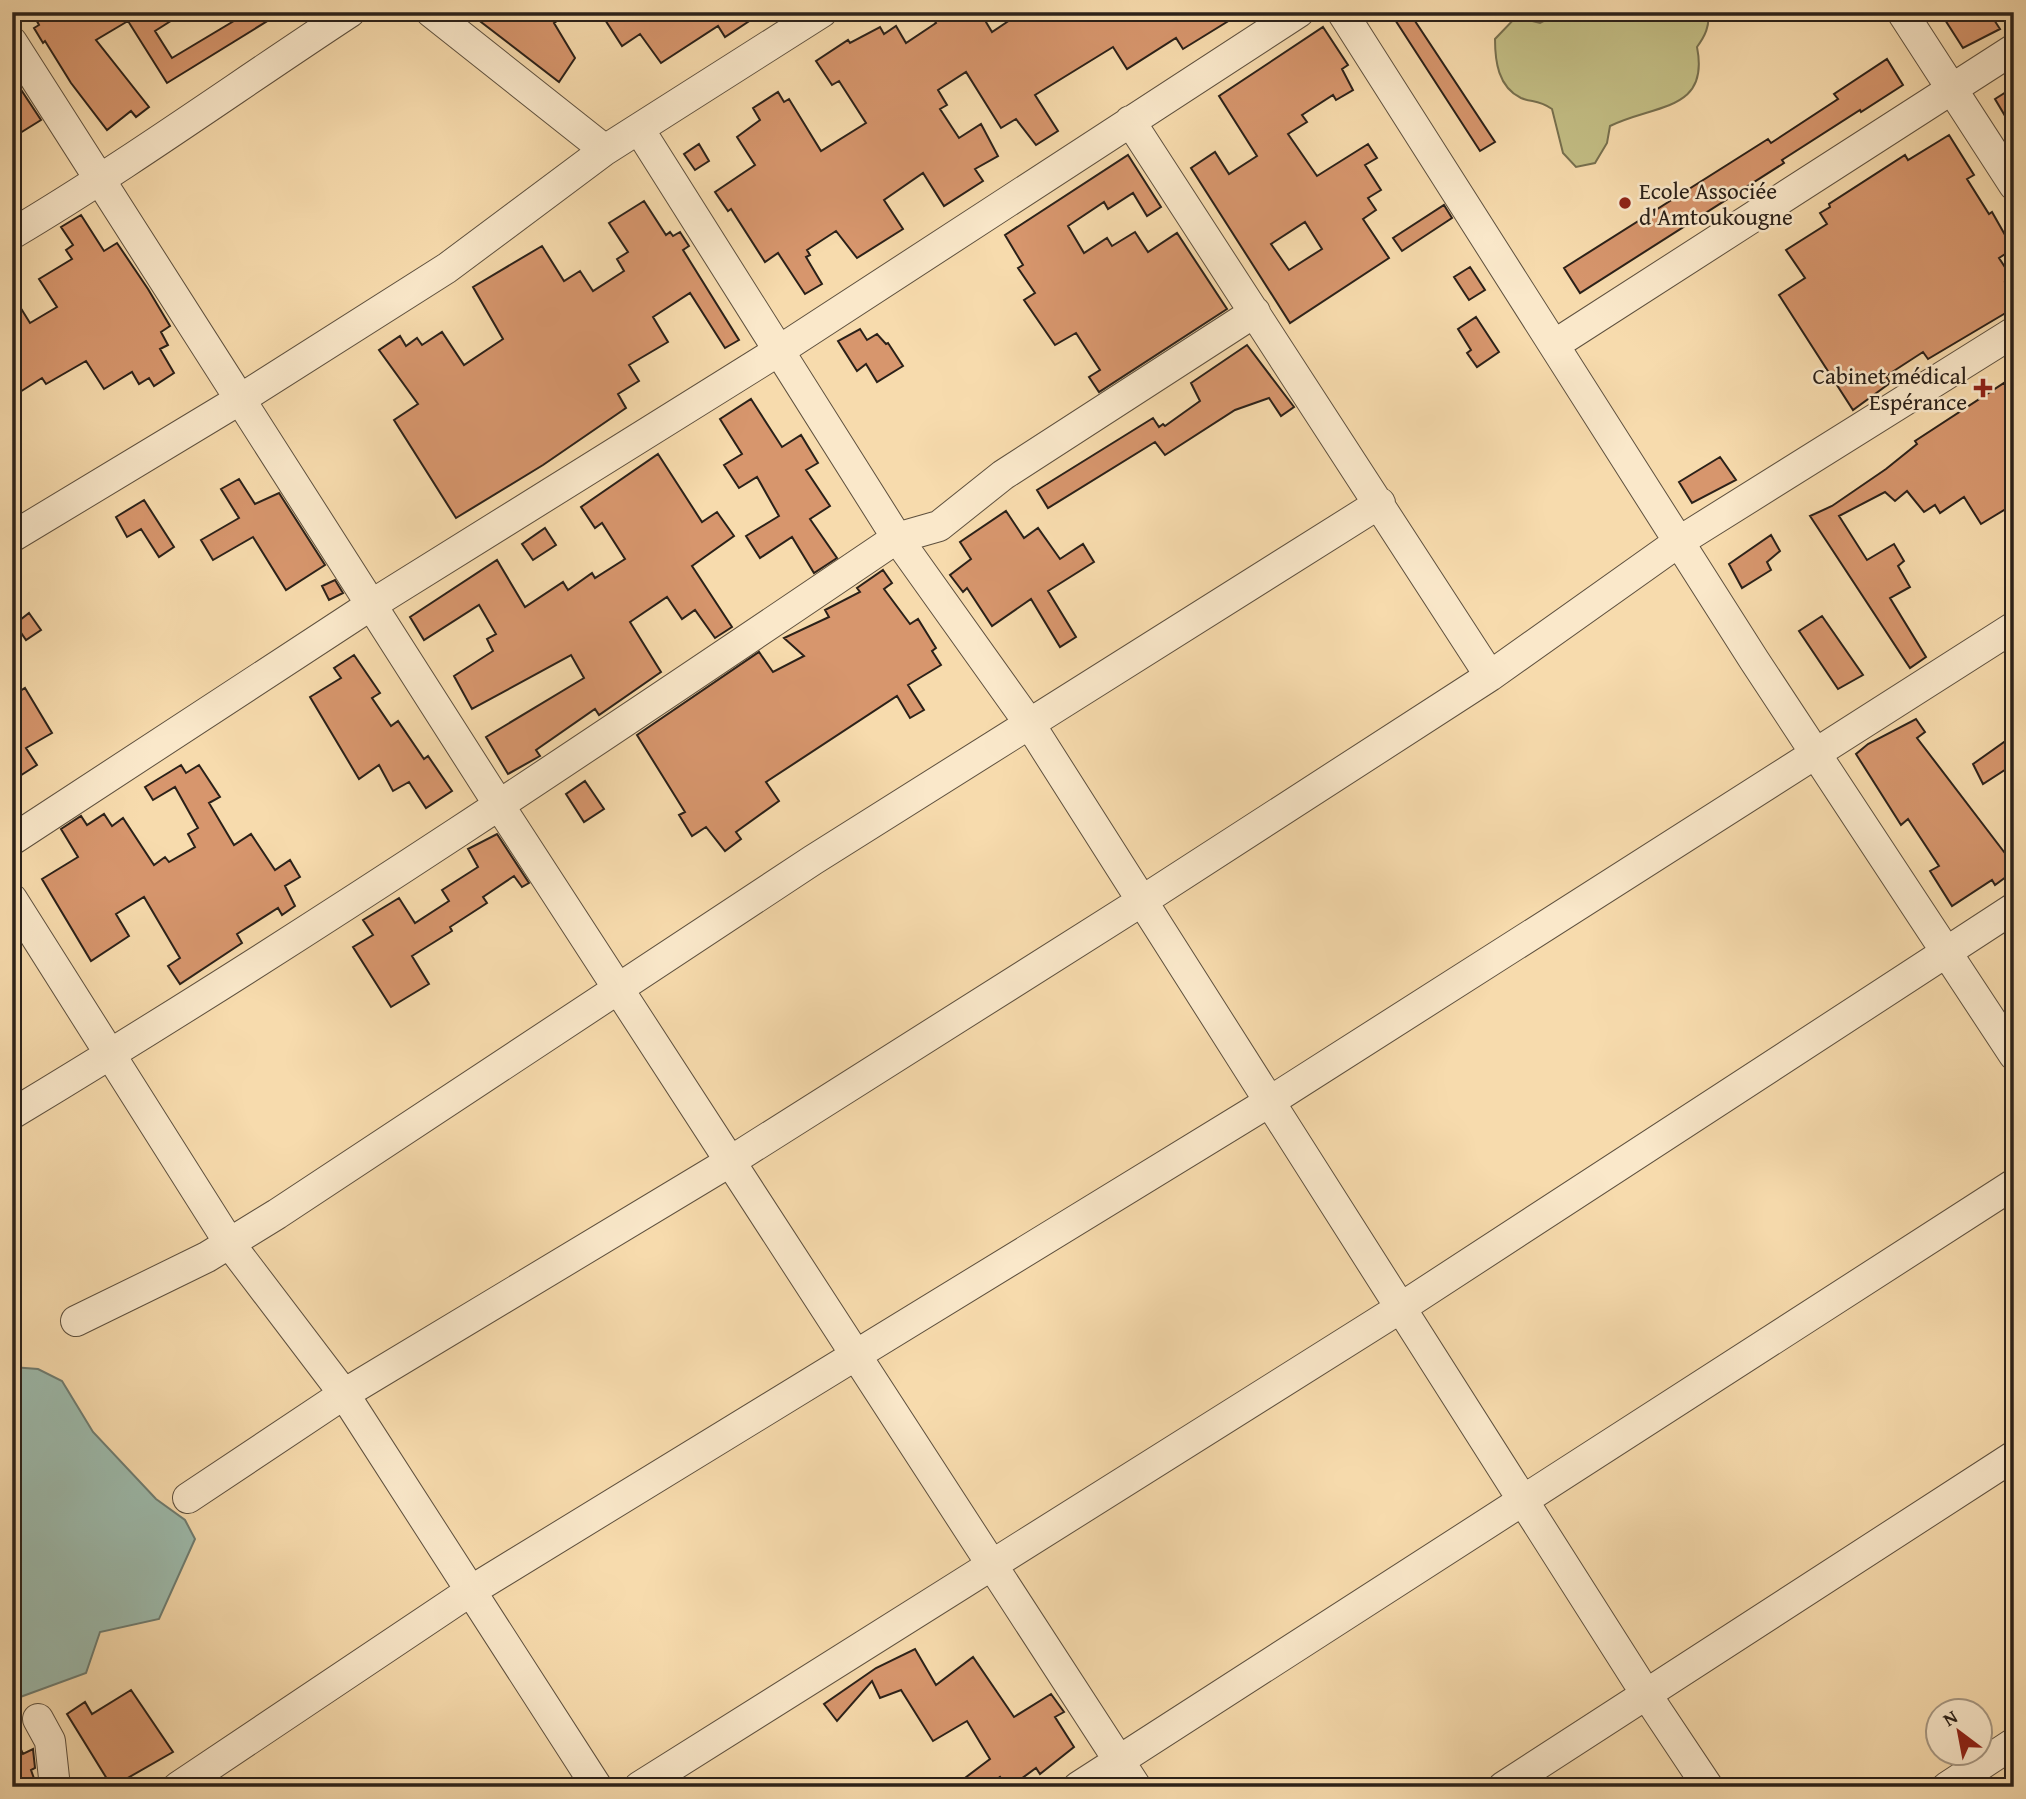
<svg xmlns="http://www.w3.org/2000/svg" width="2026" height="1799" viewBox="0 0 2026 1799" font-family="'Gentium Book Plus',serif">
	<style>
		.green { fill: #c3be85; stroke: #77704f; stroke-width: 2 }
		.water { fill: #9dbbad; stroke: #6f7d72; stroke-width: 2 }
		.building { fill: #d7966d; stroke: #2b2119; stroke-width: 2; fill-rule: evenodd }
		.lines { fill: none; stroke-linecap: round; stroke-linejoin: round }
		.minor-casing { stroke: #5e503e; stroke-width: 32 }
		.minor { stroke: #fae8ca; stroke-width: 30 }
		.poi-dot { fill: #8f2418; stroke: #fae8ca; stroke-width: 2.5 }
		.labels { text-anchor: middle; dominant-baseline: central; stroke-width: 5; stroke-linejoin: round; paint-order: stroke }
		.poi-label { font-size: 23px; fill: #2b2119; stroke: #fae8ca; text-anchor: start }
	</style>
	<rect width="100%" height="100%" fill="#f7dbad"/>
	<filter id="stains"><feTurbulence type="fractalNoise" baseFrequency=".00286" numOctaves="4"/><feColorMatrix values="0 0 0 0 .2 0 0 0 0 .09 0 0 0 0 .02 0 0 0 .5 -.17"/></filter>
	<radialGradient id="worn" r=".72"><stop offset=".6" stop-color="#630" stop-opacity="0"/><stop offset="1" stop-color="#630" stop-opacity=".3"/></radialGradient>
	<path class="green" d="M 1561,12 L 1708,12 C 1710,26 1705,36 1697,47 C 1710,112 1654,104 1610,126 L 1607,143 L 1595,163 L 1576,167 L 1563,153 L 1552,109 C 1537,99 1533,103 1521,98 C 1498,87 1495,61 1495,39 L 1516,17 L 1540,23 Z"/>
	<path class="water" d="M 12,1367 L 38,1369 L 62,1381 L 93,1432 L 156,1499 L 185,1520 L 195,1539 L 159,1619 L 100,1632 L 86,1673 L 12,1700 Z"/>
	<path class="building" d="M 32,12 L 185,12 L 155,31 L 172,58 L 249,12 L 282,12 L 167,83 L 128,21 L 96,40 L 149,107 L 136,117 L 131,111 L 107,130 L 71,83 L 45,41 L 43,43 L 34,28 L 39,25 Z
		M 468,12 L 571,12 L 554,23 L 575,58 L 559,82 Z
		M 600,12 L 763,12 L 725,37 L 718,26 L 661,63 L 640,34 L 622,46 Z
		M 929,12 L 980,12 L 992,32 L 1022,12 L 1243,12 L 1183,49 L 1176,38 L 1127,69 L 1113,47 L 1035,95 L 1058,131 L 1036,145 L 1016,119 L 1001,128 L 966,72 L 938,90 L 947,105 L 940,109 L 959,138 L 981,124 L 998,156 L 975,169 L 983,181 L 944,206 L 923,173 L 884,200 L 903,229 L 857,258 L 836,231 L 807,250 L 810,255 L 806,257 L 822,284 L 805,294 L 778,253 L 765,262 L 731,209 L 728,211 L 715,192 L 755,165 L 737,137 L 760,120 L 753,108 L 778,92 L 784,102 L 789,99 L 821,151 L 866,123 L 839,81 L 832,85 L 816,61 L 848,40 L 850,43 L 880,27 L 884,34 L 896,26 L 906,43 L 936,23 Z
		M 1390,12 L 1409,12 L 1495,142 L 1480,151 Z
		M 1940,12 L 1989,12 L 2000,29 L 1963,48 Z
		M 1323,27 L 1348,65 L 1342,69 L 1353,90 L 1336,100 L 1333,95 L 1302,115 L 1307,122 L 1288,134 L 1317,176 L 1368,144 L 1377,158 L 1365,165 L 1381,190 L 1368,198 L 1376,210 L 1363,219 L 1389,258 L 1290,323 L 1191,168 L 1215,152 L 1229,174 L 1257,156 L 1219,96 ZM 1305,222 L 1322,249 L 1289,270 L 1271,244 Z
		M 1887,59 L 1903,85 L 1861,112 L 1860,110 L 1782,160 L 1784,163 L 1580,293 L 1564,268 L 1768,139 L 1771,143 L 1838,99 L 1834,94 Z
		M 12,76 L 41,120 L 12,138 Z
		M 2014,87 L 2014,131 L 1995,99 Z
		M 1949,135 L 1974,175 L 1967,179 L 1989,214 L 1992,212 L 2013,249 L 1999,258 L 2012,278 L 2005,282 L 2014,296 L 2014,308 L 1928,359 L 1923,352 L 1886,376 L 1890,383 L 1853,410 L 1779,295 L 1805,278 L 1786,250 L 1827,224 L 1820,213 L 1830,207 L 1829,204 L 1905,155 L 1908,160 Z
		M 699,144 L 709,161 L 695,170 L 684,154 Z
		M 1128,155 L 1161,207 L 1147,216 L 1133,193 L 1108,209 L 1104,202 L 1068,226 L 1084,253 L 1107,238 L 1112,246 L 1135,232 L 1148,252 L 1177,233 L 1227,309 L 1099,392 L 1089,377 L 1100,370 L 1076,333 L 1055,345 L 1024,300 L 1035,293 L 1018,268 L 1023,265 L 1005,235 Z
		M 644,201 L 666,235 L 670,232 L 673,236 L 680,232 L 689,246 L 683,250 L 739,340 L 725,348 L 690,293 L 653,317 L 668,342 L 629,365 L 639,381 L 618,394 L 626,408 L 543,465 L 456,518 L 394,420 L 418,404 L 379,350 L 400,336 L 406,346 L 417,338 L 422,345 L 442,332 L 464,365 L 503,339 L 473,287 L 542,246 L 564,281 L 580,271 L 593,291 L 624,271 L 617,259 L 628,252 L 609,223 Z
		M 1444,205 L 1452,218 L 1402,251 L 1393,238 Z
		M 81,215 L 104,251 L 117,243 L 148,289 L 170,326 L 161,332 L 168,345 L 160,349 L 174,373 L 154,386 L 149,378 L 139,384 L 132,372 L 104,389 L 86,361 L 46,384 L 42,378 L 12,397 L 12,294 L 30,323 L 57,307 L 39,279 L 72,259 L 66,250 L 73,245 L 61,227 Z
		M 1470,267 L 1485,290 L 1469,300 L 1454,277 Z
		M 1476,317 L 1499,352 L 1477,367 L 1467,353 L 1471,350 L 1458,329 Z
		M 860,329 L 867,340 L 877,334 L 886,344 L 888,343 L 903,366 L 877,382 L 866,364 L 857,371 L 838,341 Z
		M 1247,345 L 1294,407 L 1281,416 L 1269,398 L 1235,410 L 1165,455 L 1155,442 L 1048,508 L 1037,490 L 1153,418 L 1159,427 L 1163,424 L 1165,426 L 1200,401 L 1191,383 Z
		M 2004,383 L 2014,398 L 2014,504 L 1981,524 L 1964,497 L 1940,513 L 1935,505 L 1924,512 L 1907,491 L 1895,501 L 1885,492 L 1839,516 L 1867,560 L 1894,544 L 1904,561 L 1898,566 L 1910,587 L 1890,598 L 1926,657 L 1910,668 L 1810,516 L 1832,506 L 1886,469 L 1917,444 L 1915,441 Z
		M 751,399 L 782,447 L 801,435 L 818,463 L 806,470 L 830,506 L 810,519 L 837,558 L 814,573 L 792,537 L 760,558 L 746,536 L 779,516 L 757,477 L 739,488 L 724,465 L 742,454 L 720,419 Z
		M 658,454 L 702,522 L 717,512 L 734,536 L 692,566 L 732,627 L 715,638 L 695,610 L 682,619 L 667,597 L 630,622 L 661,672 L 599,715 L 595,709 L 536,750 L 540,756 L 508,774 L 486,737 L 584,678 L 571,655 L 472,709 L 454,676 L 493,651 L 487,639 L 496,634 L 479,605 L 424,640 L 410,617 L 497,560 L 525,607 L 563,582 L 568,590 L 592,573 L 595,578 L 625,559 L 602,523 L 595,528 L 581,507 Z
		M 1720,457 L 1736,480 L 1692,503 L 1679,482 Z
		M 239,479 L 255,504 L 279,493 L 325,565 L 286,590 L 253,537 L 213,560 L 201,540 L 239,518 L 221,489 Z
		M 144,500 L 174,547 L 159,557 L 141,529 L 127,537 L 116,517 Z
		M 1006,511 L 1024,538 L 1038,528 L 1060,559 L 1083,544 L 1094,562 L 1048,591 L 1076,637 L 1060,647 L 1031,599 L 992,626 L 967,588 L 963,592 L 950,575 L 971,559 L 960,542 Z
		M 545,528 L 556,545 L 533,560 L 522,544 Z
		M 1771,535 L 1780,551 L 1767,562 L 1771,570 L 1742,588 L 1729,564 Z
		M 883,570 L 892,583 L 884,589 L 910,624 L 918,619 L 936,648 L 932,651 L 941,665 L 908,685 L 924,710 L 910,718 L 897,696 L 766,782 L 779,801 L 736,832 L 741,839 L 725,851 L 706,827 L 692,836 L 679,815 L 685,812 L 637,735 L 759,652 L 773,672 L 804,656 L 784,638 L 829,617 L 825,610 L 860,592 L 857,588 Z
		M 335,580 L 343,593 L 329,600 L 322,586 Z
		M 29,613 L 41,630 L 26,640 L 15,624 Z
		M 1822,616 L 1863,675 L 1838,689 L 1799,631 Z
		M 354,655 L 380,693 L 372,698 L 391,726 L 398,721 L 424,759 L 428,756 L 452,791 L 426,808 L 409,782 L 393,791 L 379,765 L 359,779 L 310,697 L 341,678 L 334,668 Z
		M 25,688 L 52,733 L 26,748 L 37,765 L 12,781 L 12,696 Z
		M 1916,719 L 1925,732 L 1917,738 L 2014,865 L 2014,871 L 1995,885 L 1992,880 L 1952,906 L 1930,871 L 1939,866 L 1908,819 L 1901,825 L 1856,754 L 1868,744 Z
		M 2014,735 L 2014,764 L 1983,784 L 1973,764 Z
		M 181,765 L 186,773 L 199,765 L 220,797 L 209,803 L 234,845 L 251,834 L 275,870 L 290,860 L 300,877 L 285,886 L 295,906 L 282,915 L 278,908 L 237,934 L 242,943 L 180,984 L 168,966 L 180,958 L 144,897 L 116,914 L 129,936 L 91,961 L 42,879 L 78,857 L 61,829 L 81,816 L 87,825 L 104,814 L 112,826 L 123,818 L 154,865 L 165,857 L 169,862 L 195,847 L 188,834 L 198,828 L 175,787 L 153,800 L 145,787 Z
		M 585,781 L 604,809 L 584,822 L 566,794 Z
		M 497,834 L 529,883 L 522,887 L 514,876 L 483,897 L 487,903 L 450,927 L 452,931 L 412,956 L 429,984 L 391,1007 L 353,947 L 373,935 L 363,920 L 399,898 L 415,923 L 449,901 L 442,890 L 478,867 L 468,849 Z
		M 915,1649 L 936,1685 L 973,1657 L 1014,1717 L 1051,1694 L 1064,1712 L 1055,1717 L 1074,1747 L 1040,1774 L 1036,1768 L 1010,1787 L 1007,1787 L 1000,1777 L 986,1787 L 953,1787 L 990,1759 L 967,1721 L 933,1741 L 901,1690 L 880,1698 L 872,1681 L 837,1721 L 824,1704 L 876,1668 Z
		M 131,1690 L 173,1752 L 112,1787 L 67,1714 L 85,1702 L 92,1714 Z
		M 12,1730 L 23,1754 L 33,1749 L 35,1768 L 31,1770 L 37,1787 L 12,1787 Z"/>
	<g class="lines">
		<g class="minor-casing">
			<path id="minor" d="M 431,12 L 605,150
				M 1342,12 L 1754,660 L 2014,1055
				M 1902,12 L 2014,185
				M 12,42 L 499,805 L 1136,1787
				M 1130,121 L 1490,676
				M 639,129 L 897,538 L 1029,723 L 1646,1694 L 1708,1787
				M 12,234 C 128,165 237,86 350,12
				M 1554,345 L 2014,49
				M 12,537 L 239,400 L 447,268 L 605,150 L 822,12
				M 12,840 L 371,605 L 780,350 L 1299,12
				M 12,899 L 230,1244 L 344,1394 L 597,1787
				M 12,1114 C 314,932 606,735 897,538 L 939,526 L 1003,475 L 1255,312
				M 76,1321 L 207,1257 L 277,1214 L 813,860 L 1380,503
				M 188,1498 L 344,1394 L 731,1161 L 1142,901 L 1490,676 L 1680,541 L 2014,332
				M 38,1719 L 50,1741 L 55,1787
				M 178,1787 L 469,1592 L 1269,1102 L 2014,627
				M 639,1787 L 1402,1307 L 2014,908
				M 1078,1787 L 2014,1184
				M 1503,1787 L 2014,1456
				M 1947,1787 L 2014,1743"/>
		</g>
		<use href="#minor" class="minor"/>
	</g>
	<g class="poi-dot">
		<circle cx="1625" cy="203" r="7"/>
		<path d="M1979.5 377.5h7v7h7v7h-7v7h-7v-7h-7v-7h7z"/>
	</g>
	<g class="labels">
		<g class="poi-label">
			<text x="1639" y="190">Ecole Associée<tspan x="1639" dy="26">d'Amtoukougne</tspan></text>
			<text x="1967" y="375" text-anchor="end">Cabinet médical<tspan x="1967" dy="26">Espérance</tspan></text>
		</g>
	</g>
	<rect width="2026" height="1799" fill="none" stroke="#f7dbad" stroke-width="42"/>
	<rect x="14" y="14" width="1998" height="1771" fill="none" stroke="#2b2119" stroke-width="3.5"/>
	<rect x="21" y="21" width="1984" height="1757" fill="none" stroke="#2b2119" stroke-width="2"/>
	<g transform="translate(1959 1732) rotate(328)"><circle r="33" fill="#fae8ca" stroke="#a79883" stroke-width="2"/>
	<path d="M0-5L12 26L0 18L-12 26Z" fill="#8f2418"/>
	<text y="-10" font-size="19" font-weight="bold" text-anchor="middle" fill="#2b2119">N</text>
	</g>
	<rect width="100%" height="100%" filter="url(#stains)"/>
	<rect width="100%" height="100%" fill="url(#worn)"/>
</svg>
